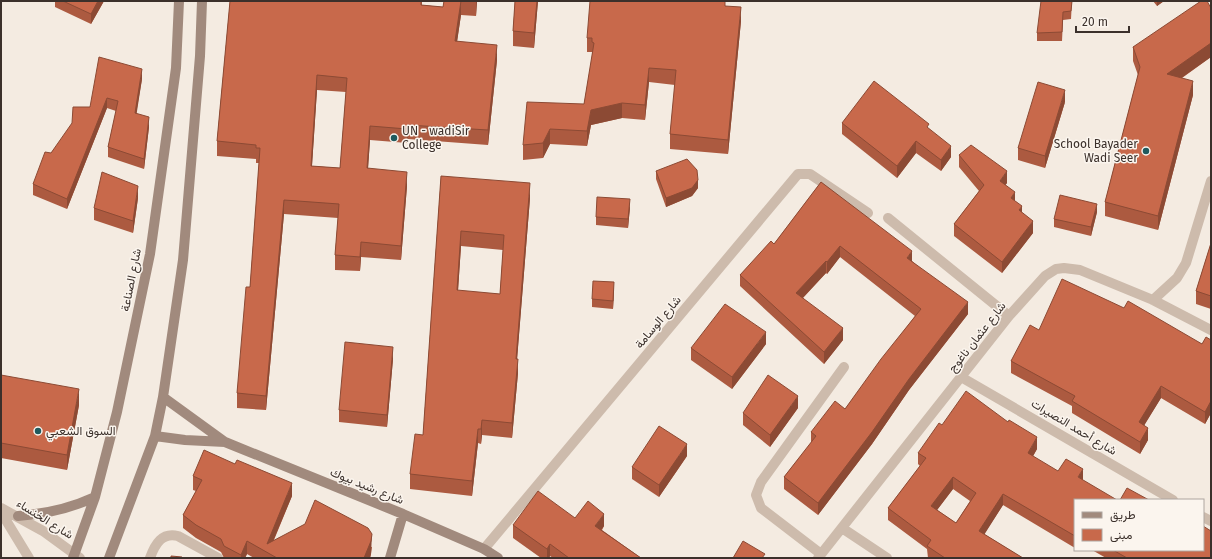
<svg xmlns="http://www.w3.org/2000/svg" width="1212" height="559" viewBox="0 0 1212 559" font-family="'Fira Sans',Vazirmatn,sans-serif">
	<style>
		.lines { fill: none; stroke-linecap: round; stroke-linejoin: round }
		.street { stroke: #cdbbac; stroke-width: 10 }
		.secondary { stroke: #a18a7d; stroke-width: 10 }
		.wall { fill: #ac5a40; fill-rule: evenodd }
		.shaded-wall { fill: #8c4a34 }
		.building { fill: #c8694b; stroke: #8c4a34; fill-rule: evenodd }
		.poi-dot { fill: #1f5a5e; stroke: #fbf5ee; stroke-width: 1.5 }
		.labels { text-anchor: middle; dominant-baseline: central; stroke-width: 3; stroke-linejoin: round; paint-order: stroke }
		.poi-label { font-size: 12px; fill: #3b302b; stroke: #fbf5ee; text-anchor: start }
		.street-label { font-size: 12px; fill: #3b302b; stroke: #fbf5ee }
	</style>
	<rect width="100%" height="100%" fill="#f4ebe1"/>
	<g class="lines">
		<path class="street" d="M 888,218 L 1009,316
			M 1153,300 L 1177,278 L 1186,263 L 1211,181
			M 961,377 L 1173,500
			M 1,508 L 43,531 L 80,558
			M 1,512 L 29,558
			M 1203,517 L 1211,521
			M 842,528 L 887,558
			M 484,549 L 798,174 L 810,174 L 868,213
			M 821,554 L 761,508 L 756,495 L 761,482 L 844,367
			M 150,558 C 155,544 162,532 178,536 L 218,558
			M 818,558 L 1009,316 L 1045,276 L 1056,269 L 1064,268 L 1080,270 L 1153,300 L 1211,330"/>
		<path class="secondary" d="M 163,397 L 225,442 L 403,514 L 484,549 L 498,558
			M 155,436 L 185,440 L 225,442
			M 18,516 C 46,514 69,509 95,497
			M 73,558 L 95,497 L 117,412 L 150,254 L 176,68 L 179,1
			M 109,558 L 155,436 L 163,397 L 183,260 L 200,56 L 202,1
			M 390,558 L 403,514"/>
	</g>
	<path class="wall" d="M 55,1 L 104,1 L 91,24 L 55,7 Z
		M 230,1 L 422,1 L 422,5 L 443,7 L 444,1 L 477,1 L 476,16 L 461,15 L 457,41 L 497,60 L 488,145 L 408,139 L 407,143 L 370,140 L 368,168 L 407,186 L 401,260 L 361,257 L 360,271 L 335,270 L 335,255 L 338,218 L 284,214 L 266,410 L 237,408 L 237,393 L 250,287 L 259,163 L 256,163 L 256,159 L 217,156 L 217,141 ZM 317,90 L 346,92 L 340,168 L 312,166 Z
		M 515,1 L 538,1 L 534,48 L 513,46 L 513,31 Z
		M 1072,1 L 1071,19 L 1063,20 L 1062,41 L 1037,41 L 1037,33 Z
		M 1153,1 L 1164,1 L 1157,6 Z
		M 726,6 L 741,21 L 728,154 L 670,149 L 670,134 L 675,85 L 649,82 L 645,120 L 622,118 L 591,125 L 587,146 L 550,144 L 543,158 L 523,160 L 523,145 L 584,104 L 592,57 L 592,52 L 587,52 L 587,38 Z
		M 1211,8 L 1211,57 L 1182,78 L 1193,95 L 1158,230 L 1105,216 L 1105,202 L 1138,75 L 1133,61 L 1133,47 Z
		M 142,79 L 136,114 L 149,127 L 144,169 L 108,157 L 108,147 L 116,111 L 107,108 L 67,209 L 33,195 L 33,184 L 51,153 L 90,107 Z
		M 1065,102 L 1045,168 L 1018,160 L 1018,148 Z
		M 842,123 L 929,129 L 951,157 L 941,171 L 916,153 L 897,178 L 842,134 Z
		M 959,155 L 1007,183 L 1005,185 L 1022,213 L 1033,233 L 1002,273 L 954,236 L 954,224 L 979,191 L 959,167 Z
		M 656,171 L 698,188 L 692,196 L 666,207 L 656,179 Z
		M 441,176 L 530,198 L 517,359 L 518,373 L 512,438 L 482,435 L 481,444 L 478,443 L 472,496 L 410,489 L 410,474 L 423,435 ZM 461,246 L 503,250 L 500,294 L 458,291 Z
		M 821,182 L 912,261 L 968,314 L 909,390 L 872,444 L 818,515 L 784,489 L 784,477 L 811,443 L 811,432 L 845,409 L 915,316 L 840,257 L 827,274 L 826,273 L 803,298 L 843,340 L 824,364 L 740,286 L 740,275 L 774,244 Z
		M 138,198 L 133,233 L 94,220 L 94,208 Z
		M 630,207 L 628,228 L 596,225 L 596,217 Z
		M 1097,212 L 1091,236 L 1054,227 L 1054,219 Z
		M 1211,243 L 1211,309 L 1196,304 L 1196,291 Z
		M 614,291 L 613,309 L 592,307 L 592,299 Z
		M 1124,308 L 1202,344 L 1211,340 L 1211,413 L 1205,424 L 1161,398 L 1144,425 L 1148,440 L 1140,454 L 1072,413 L 1072,406 L 1011,373 L 1011,361 L 1039,330 Z
		M 766,344 L 732,389 L 691,360 L 691,348 Z
		M 393,359 L 387,427 L 339,422 L 339,410 Z
		M 1,375 L 79,405 L 67,470 L 1,458 Z
		M 798,408 L 770,447 L 743,425 L 743,413 Z
		M 1037,449 L 1033,456 L 1075,500 L 1075,548 L 1003,505 L 984,534 L 1023,558 L 928,558 L 927,549 L 888,520 L 888,508 L 920,466 L 918,464 L 918,453 ZM 953,489 L 970,501 L 956,523 L 937,510 Z
		M 687,456 L 659,497 L 632,479 L 632,467 Z
		M 193,476 L 292,496 L 274,540 L 372,547 L 371,554 L 370,558 L 254,558 L 247,554 L 245,558 L 224,558 L 221,552 L 196,538 L 183,528 L 183,515 L 196,491 L 193,490 Z
		M 575,518 L 604,526 L 602,530 L 641,558 L 553,558 L 550,556 L 549,558 L 541,558 L 513,538 L 513,525 Z
		M 1092,550 L 1203,550 L 1211,558 L 1106,558 Z"/>
	<path class="shaded-wall" d="M 98,1 L 104,1 L 91,24 L 91,14 Z
		M 461,1 L 461,15 L 455,56 L 455,41 Z
		M 476,1 L 477,1 L 476,16 Z
		M 537,1 L 538,1 L 534,48 L 534,33 Z
		M 1157,1 L 1164,1 L 1157,6 Z
		M 741,7 L 741,21 L 728,154 L 728,140 Z
		M 1211,43 L 1211,57 L 1167,88 L 1167,74 Z
		M 497,45 L 497,60 L 488,145 L 488,130 Z
		M 649,68 L 649,82 L 645,120 L 645,105 Z
		M 142,69 L 142,79 L 135,124 L 135,113 Z
		M 317,75 L 317,90 L 311,180 L 311,166 Z
		M 1193,81 L 1193,95 L 1158,230 L 1158,216 Z
		M 1065,90 L 1065,102 L 1045,168 L 1045,156 Z
		M 107,98 L 107,108 L 67,209 L 67,199 Z
		M 622,103 L 622,118 L 591,125 L 587,146 L 587,131 L 591,110 Z
		M 149,117 L 149,127 L 144,169 L 144,159 Z
		M 408,125 L 408,139 L 407,143 L 407,129 Z
		M 370,126 L 370,140 L 367,183 L 367,168 Z
		M 550,129 L 550,144 L 543,158 L 543,143 Z
		M 916,141 L 916,153 L 897,178 L 897,166 Z
		M 951,146 L 951,157 L 941,171 L 941,160 Z
		M 1007,171 L 1007,183 L 1000,192 L 1000,181 Z
		M 407,172 L 407,186 L 401,260 L 401,246 Z
		M 698,180 L 698,188 L 692,196 L 666,207 L 666,198 Z
		M 530,183 L 530,198 L 516,373 L 516,359 Z
		M 138,186 L 138,198 L 133,233 L 133,221 Z
		M 1015,192 L 1015,204 L 1011,198 Z
		M 630,199 L 630,207 L 628,228 L 628,219 Z
		M 284,200 L 284,214 L 266,410 L 266,396 Z
		M 1097,204 L 1097,212 L 1091,236 L 1091,227 Z
		M 1022,206 L 1022,218 L 1019,210 Z
		M 1033,221 L 1033,233 L 1002,273 L 1002,262 Z
		M 461,231 L 461,246 L 457,305 L 457,290 Z
		M 361,242 L 361,257 L 360,271 L 360,257 Z
		M 840,246 L 840,257 L 827,274 L 827,262 Z
		M 912,251 L 912,263 L 907,258 Z
		M 826,261 L 826,273 L 796,305 L 796,293 Z
		M 614,282 L 614,291 L 613,309 L 613,301 Z
		M 968,302 L 968,314 L 909,390 L 872,444 L 818,515 L 818,503 L 909,379 Z
		M 843,328 L 843,340 L 824,364 L 824,352 Z
		M 766,332 L 766,344 L 732,389 L 732,377 Z
		M 393,347 L 393,359 L 387,427 L 387,415 Z
		M 518,359 L 518,373 L 512,438 L 512,423 Z
		M 1161,386 L 1161,398 L 1139,434 L 1139,422 Z
		M 79,389 L 79,405 L 67,470 L 67,455 Z
		M 798,396 L 798,408 L 770,447 L 770,435 Z
		M 1211,401 L 1211,413 L 1205,424 L 1205,412 Z
		M 482,420 L 482,435 L 481,444 L 481,429 Z
		M 1148,428 L 1148,440 L 1140,454 L 1140,442 Z
		M 478,429 L 478,443 L 472,496 L 472,481 Z
		M 1037,437 L 1037,449 L 1028,465 L 1028,453 Z
		M 687,444 L 687,456 L 659,497 L 659,485 Z
		M 1083,469 L 1083,481 L 1078,477 Z
		M 953,477 L 953,489 L 931,518 L 931,506 Z
		M 292,483 L 292,496 L 268,553 L 267,544 Z
		M 1003,494 L 1003,505 L 979,543 L 979,531 Z
		M 604,514 L 604,526 L 595,538 L 595,526 Z
		M 372,534 L 371,554 L 370,558 L 364,558 Z
		M 247,541 L 247,554 L 245,558 L 241,558 L 241,555 Z
		M 550,544 L 550,556 L 549,558 L 547,558 L 547,549 Z"/>
	<path class="building" d="M 63,1 L 98,1 L 91,14 Z
		M 230,1 L 421,1 L 421,5 L 443,7 L 444,1 L 461,1 L 455,41 L 497,45 L 488,130 L 408,125 L 407,129 L 370,126 L 367,168 L 407,172 L 401,246 L 361,242 L 360,257 L 335,255 L 339,204 L 284,200 L 266,396 L 237,393 L 246,287 L 250,287 L 260,148 L 256,148 L 256,145 L 217,141 ZM 317,75 L 347,78 L 340,168 L 311,166 Z
		M 515,1 L 537,1 L 534,33 L 513,31 Z
		M 590,1 L 725,1 L 725,6 L 741,7 L 728,140 L 670,134 L 676,70 L 649,68 L 645,105 L 622,103 L 591,110 L 587,131 L 550,129 L 543,143 L 523,145 L 527,102 L 584,104 L 594,43 L 592,42 L 592,38 L 587,38 Z
		M 1041,1 L 1072,1 L 1071,11 L 1063,12 L 1062,32 L 1037,33 Z
		M 1201,1 L 1207,1 L 1211,8 L 1211,43 L 1167,74 L 1193,81 L 1158,216 L 1105,202 L 1140,67 L 1133,47 Z
		M 99,57 L 142,69 L 135,113 L 149,117 L 144,159 L 108,147 L 118,101 L 107,98 L 67,199 L 33,184 L 45,152 L 51,153 L 72,123 L 73,107 L 90,107 Z
		M 874,81 L 929,124 L 927,127 L 951,146 L 941,160 L 916,141 L 897,166 L 842,123 Z
		M 1038,82 L 1065,90 L 1045,156 L 1018,148 Z
		M 971,145 L 1007,171 L 1000,181 L 1015,192 L 1011,198 L 1022,206 L 1019,210 L 1033,221 L 1002,262 L 954,224 L 984,185 L 959,155 Z
		M 687,159 L 697,170 L 698,180 L 692,188 L 666,198 L 656,171 Z
		M 102,172 L 138,186 L 133,221 L 94,208 Z
		M 441,176 L 530,183 L 516,359 L 518,359 L 512,423 L 482,420 L 481,429 L 478,429 L 472,481 L 410,474 L 415,434 L 423,435 ZM 461,231 L 504,235 L 500,294 L 457,290 Z
		M 821,182 L 912,251 L 907,258 L 968,302 L 909,379 L 872,432 L 818,503 L 784,477 L 816,436 L 811,432 L 835,401 L 845,409 L 881,359 L 921,309 L 840,246 L 827,262 L 826,261 L 796,293 L 843,328 L 824,352 L 740,275 L 771,241 L 774,244 Z
		M 1060,195 L 1097,204 L 1091,227 L 1054,219 Z
		M 597,197 L 630,199 L 628,219 L 596,217 Z
		M 1211,243 L 1211,296 L 1196,291 Z
		M 1062,279 L 1124,308 L 1128,301 L 1202,344 L 1206,337 L 1211,340 L 1211,401 L 1205,412 L 1161,386 L 1139,422 L 1148,428 L 1140,442 L 1072,401 L 1075,396 L 1011,361 L 1030,325 L 1039,330 Z
		M 593,281 L 614,282 L 613,301 L 592,299 Z
		M 725,304 L 766,332 L 732,377 L 691,348 Z
		M 345,342 L 393,347 L 387,415 L 339,410 Z
		M 1,375 L 79,389 L 67,455 L 1,443 Z
		M 768,375 L 798,396 L 770,435 L 743,413 Z
		M 966,391 L 1008,422 L 1009,420 L 1037,437 L 1028,453 L 1058,471 L 1066,459 L 1083,469 L 1078,477 L 1117,500 L 1075,500 L 1075,536 L 1003,494 L 979,531 L 1023,558 L 945,558 L 927,546 L 931,540 L 888,508 L 926,458 L 918,453 L 939,423 L 942,425 ZM 953,477 L 976,493 L 956,523 L 931,506 Z
		M 659,426 L 687,444 L 659,485 L 632,467 Z
		M 204,450 L 235,464 L 237,460 L 292,483 L 267,544 L 305,524 L 315,500 L 368,528 L 372,534 L 371,541 L 364,558 L 277,558 L 247,541 L 241,555 L 224,546 L 221,539 L 196,525 L 183,515 L 202,480 L 193,476 Z
		M 1127,488 L 1149,500 L 1120,500 Z
		M 538,491 L 575,518 L 588,501 L 604,514 L 595,526 L 641,558 L 569,558 L 550,544 L 547,549 L 513,525 Z
		M 1203,526 L 1211,531 L 1211,558 L 1127,558 L 1113,550 L 1203,550 Z
		M 743,541 L 765,554 L 762,558 L 733,558 Z
		M 171,556 L 182,557 L 183,558 L 171,558 Z"/>
	<g class="poi-dot">
		<circle cx="394" cy="138" r="4"/>
		<circle cx="1146" cy="151" r="4"/>
		<circle cx="38" cy="431" r="4"/>
	</g>
	<g class="labels">
		<g class="poi-label">
			<text x="402" y="131">UN - wadiSir<tspan x="402" dy="14">College</tspan></text>
			<text x="1138" y="144" text-anchor="end">School Bayader<tspan x="1138" dy="14">Wadi Seer</tspan></text>
			<text x="46" y="431">السوق الشعبي</text>
		</g>
		<g class="street-label">
			<text transform="translate(131 280) rotate(-79)">شارع الصناعة</text>
			<text transform="translate(658 322) rotate(-50)">شارع الوسامة</text>
			<text transform="translate(977 337) rotate(-52)">شارع عثمان ناغوج</text>
			<text transform="translate(1074 427) rotate(31)">شارع أحمد النصيرات</text>
			<text transform="translate(367 486) rotate(22)">شارع رشيد بيوك</text>
			<text transform="translate(45 519) rotate(32)">شارع الخنساء</text>
		</g>
	</g>
	<rect width="1212" height="559" fill="none" stroke="#3b302b" stroke-width="4"/>
	<rect x="1074" y="499" width="130" height="52" fill="#fbf5ee" stroke="#aea6a0"/>
	<rect x="1082" y="512" width="20" height="6" fill="#a18a7d" stroke="#aea6a0"/>
	<text x="1110" y="519" font-size="12" fill="#3b302b">طريق</text>
	<rect x="1082" y="529" width="20" height="12" fill="#c8694b" stroke="#aea6a0"/>
	<text x="1110" y="539" font-size="12" fill="#3b302b">مبنى</text>
	<path d="M1076 26v6h53v-6" fill="none" stroke="#3b302b" stroke-width="2"/>
	<text x="1082" y="26" font-size="12" fill="#3b302b" stroke="#fbf5ee" stroke-width="3" paint-order="stroke">20 m</text>
</svg>
